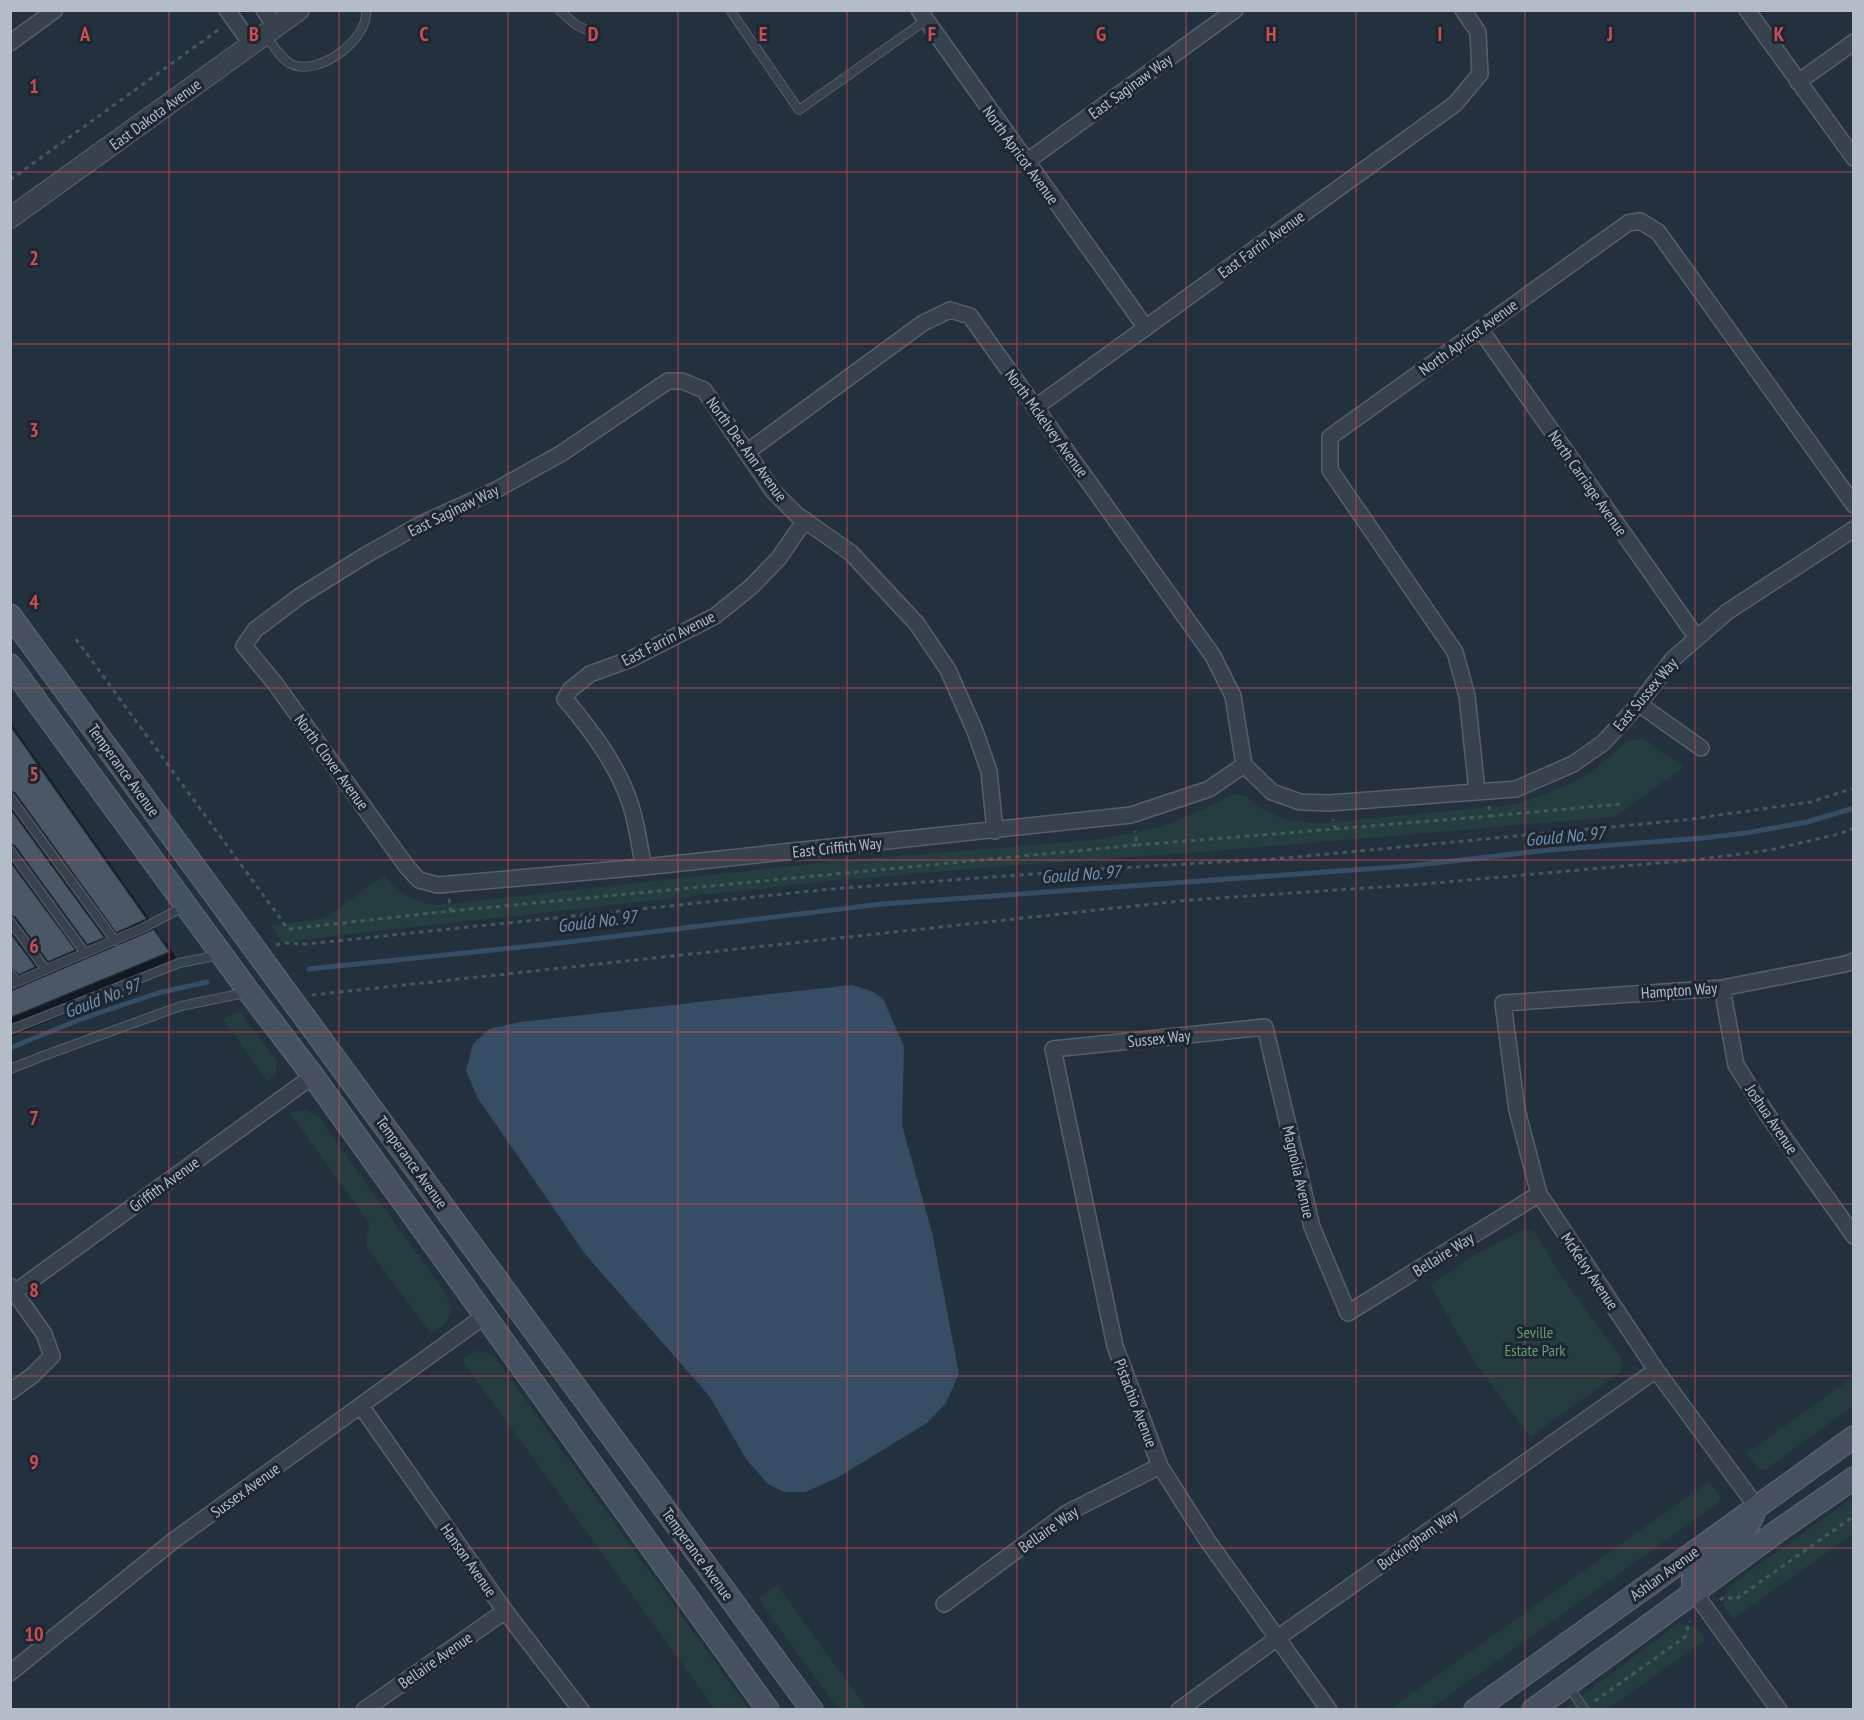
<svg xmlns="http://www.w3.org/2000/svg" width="1864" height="1720" viewBox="0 0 1864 1720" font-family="'PT Sans Narrow',sans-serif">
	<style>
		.green { fill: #253d3e }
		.water { fill: #364d64 }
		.shadow { fill: #0007; fill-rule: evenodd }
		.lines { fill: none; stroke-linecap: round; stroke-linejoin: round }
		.stream { stroke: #364d64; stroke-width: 5 }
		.building { fill: #495766; stroke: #1e2934; stroke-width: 1.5 }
		.service-casing { stroke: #55606b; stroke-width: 10 }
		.minor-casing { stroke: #55606b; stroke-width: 18 }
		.tertiary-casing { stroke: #55606b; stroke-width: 22 }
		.secondary-casing { stroke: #55606b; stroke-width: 24 }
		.path { stroke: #435a5b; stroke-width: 3; stroke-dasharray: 4.5 4.5; stroke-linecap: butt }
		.service { stroke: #37424d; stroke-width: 8 }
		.minor { stroke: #37424d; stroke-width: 15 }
		.tertiary { stroke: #37424d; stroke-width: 20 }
		.secondary { stroke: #455160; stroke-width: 21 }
		.grid { fill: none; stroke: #cd4d50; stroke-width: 1.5; stroke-opacity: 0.55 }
		.labels { text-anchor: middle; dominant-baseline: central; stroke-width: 6; stroke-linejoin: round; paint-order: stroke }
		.street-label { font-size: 16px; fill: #b2bdc8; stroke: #1c2732 }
		.park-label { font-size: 16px; fill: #699970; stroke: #1c2732 }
		.water-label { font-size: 18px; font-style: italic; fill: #7290ac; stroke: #1c2732 }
		.grid-label { font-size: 20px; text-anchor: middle; font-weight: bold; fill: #cd4d50; stroke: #1c2732; stroke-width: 6; stroke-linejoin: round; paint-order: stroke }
	</style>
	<rect width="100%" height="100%" fill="#23303d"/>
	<path class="green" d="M 1643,738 L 1684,767 L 1615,817 L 1213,851 L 994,867 L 830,881 L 342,935 L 283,943 L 271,926 L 325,918 L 384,875 C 400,894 415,903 439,905 L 837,861 L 1094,840 L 1135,833 L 1163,826 L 1206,808 L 1234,794 L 1246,796 L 1261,808 L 1277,816 L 1292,821 L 1323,823 L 1509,805 L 1531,800 L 1573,782 L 1593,771 L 1627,741 Z
		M 240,1012 L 277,1061 L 276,1075 L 268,1082 L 222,1018 Z
		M 305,1110 L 317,1115 L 447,1295 L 452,1312 L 445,1324 L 431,1334 L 366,1246 L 369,1223 L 290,1113 Z
		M 1525,1229 L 1535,1232 L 1559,1273 L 1623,1361 L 1621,1372 L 1530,1437 L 1475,1362 L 1430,1286 L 1470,1257 Z
		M 475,1351 L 486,1352 L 496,1359 L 749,1709 L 715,1709 L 462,1360 Z
		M 1853,1377 L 1853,1406 L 1765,1470 L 1758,1469 L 1747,1453 Z
		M 1709,1481 L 1720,1496 L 1718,1503 L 1430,1709 L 1390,1709 Z
		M 1853,1497 L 1853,1534 L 1733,1619 L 1723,1604 L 1727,1588 Z
		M 777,1585 L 867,1709 L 838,1709 L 758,1599 Z
		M 1679,1623 L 1695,1626 L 1706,1639 L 1608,1709 L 1563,1710 Z"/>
	<path class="water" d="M 852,985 L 872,991 L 883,999 L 904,1046 L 902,1125 L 932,1232 L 959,1374 L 946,1403 L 927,1423 L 837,1478 L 805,1492 L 784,1492 L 768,1484 L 746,1459 L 710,1397 L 585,1254 L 477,1097 L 466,1070 L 473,1044 L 489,1029 L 520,1022 Z"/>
	<path class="shadow" d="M 10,722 L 159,933 L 157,934 L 167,944 L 182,966 L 10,1037 ZM 21,805 L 26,806 L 118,932 L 128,942 L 115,948 L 18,816 L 17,809 ZM 21,858 L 26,859 L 88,944 L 98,955 L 85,961 L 18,868 L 17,862 ZM 21,929 L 26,930 L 49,961 L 59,972 L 46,978 L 18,940 L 17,933 ZM 20,981 L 27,981 L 31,984 L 18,990 L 17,988 Z"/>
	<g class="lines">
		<path class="stream" d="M 309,969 L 560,943 L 882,904 L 1409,866 L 1549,850 L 1703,838 L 1746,833 L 1807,822 L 1854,808
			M 10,1048 L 81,1019 L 158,993 L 207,982"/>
	</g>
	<path class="building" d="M 10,725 L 147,919 L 116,933 L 15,793 L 10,791 Z
		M 10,808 L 105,938 L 87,945 L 15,846 L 10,844 Z
		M 10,861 L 76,950 L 48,962 L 15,917 L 10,915 Z
		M 154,929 L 170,952 L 10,1018 L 10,991 Z
		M 10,932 L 36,967 L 19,975 L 10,967 Z"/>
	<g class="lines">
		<g class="service-casing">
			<path id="service" d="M 559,10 L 576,25 L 587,30
				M 730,10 L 799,110 L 926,20
				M 266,36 C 273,45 281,59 291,64 C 318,77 369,40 366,10
				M 10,797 L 115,941
				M 10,850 L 85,953
				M 10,921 L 46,970
				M 10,973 L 17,982
				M 10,985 L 145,927 L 185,906
				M 10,1030 L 179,963 L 220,955
				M 10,1069 L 43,1056 L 181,1006 L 245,993
				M 1568,1686 L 1585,1710"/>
		</g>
		<g class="minor-casing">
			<path id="minor" d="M 227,10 L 252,45
				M 264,10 L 276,27
				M 919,10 L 1146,328
				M 1747,10 L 1854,158
				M 10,43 L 55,10
				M 1798,82 L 1854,42
				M 1026,162 L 1235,10
				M 1480,329 L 1697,638
				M 1036,407 L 1455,104 L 1480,74 L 1478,32 L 1463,10
				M 747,452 L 923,323 L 950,310 L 970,316 L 1213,656 L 1233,696 L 1244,765
				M 1639,704 L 1701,748
				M 1244,765 L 1272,792 L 1300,802 L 1329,803 L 1516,789 L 1573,764 L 1603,743 L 1639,704 L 1673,659 L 1727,612 L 1854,529
				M 1477,791 L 1467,696 L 1455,652 L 1330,470 L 1330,437 L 1628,223 L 1640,221 L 1658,232 L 1854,505
				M 995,831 L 989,771 L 975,731 L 948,670 L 917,624 L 851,553 L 797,515 L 773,491 L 704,390 L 682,381 L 668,381 L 562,453 L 496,490 L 421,524 L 366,555 L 300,596 L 255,630 L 244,646 L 274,682 L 407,867 L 419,880 L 438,885 L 644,867 L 1131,815 L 1209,789 L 1244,765
				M 644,867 C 639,846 637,823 630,803 C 617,764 591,730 565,699 L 570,690 L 590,674 L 631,659 L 715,616 L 751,587 L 779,558 L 805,520
				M 1722,988 L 1736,1065 L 1767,1114 L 1854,1236
				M 10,1286 L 44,1334 L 52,1356 L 33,1375 L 10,1392
				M 15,1292 L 313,1076
				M 361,1406 L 505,1611 L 581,1710
				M 1756,1506 L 1656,1370 L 1539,1194 L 1517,1110 L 1503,1003 L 1722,988 L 1845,964 L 1854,961
				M 1694,1592 L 1779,1710
				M 944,1604 L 1067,1513 L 1160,1466
				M 10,1673 L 173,1541 L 486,1315
				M 364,1710 L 505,1611
				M 1179,1710 L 1276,1639 L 1656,1370
				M 1329,1710 L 1207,1540 L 1160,1466 L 1115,1346 L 1053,1049 L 1265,1027 L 1312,1227 L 1348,1313 L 1539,1194"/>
		</g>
		<g class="tertiary-casing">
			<path id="tertiary" d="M 10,218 L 299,10"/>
		</g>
		<g class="secondary-casing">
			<path id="secondary" d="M 10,615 L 812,1710
				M 10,665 L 249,992 L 313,1076 L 768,1710
				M 1694,1592 C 1694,1588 1692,1581 1693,1578 C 1694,1574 1699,1569 1702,1566 C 1720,1547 1746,1539 1754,1512
				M 1475,1710 L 1854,1437
				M 1533,1710 L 1782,1528 L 1854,1478"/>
		</g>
		<path class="path" d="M 10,180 L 221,28
			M 76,639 L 288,929 L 451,911 L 449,899
			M 1490,816 L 1621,804
			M 1335,829 L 1490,816 L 1489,806
			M 1137,845 L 1335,829 L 1333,819
			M 451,911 L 1137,845 L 1135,831
			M 276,945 L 283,943 L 307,944 L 831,889 L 1101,869 L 1286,858 L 1684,820 L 1811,802 L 1854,788
			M 312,995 L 1190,900 L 1424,884 L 1702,859 L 1770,850 L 1839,834 L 1854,828
			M 1720,1600 L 1724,1597 L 1736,1599 L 1854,1516
			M 1595,1701 L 1685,1637 L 1690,1621"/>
		<use href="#service" class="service"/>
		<use href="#minor" class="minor"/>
		<use href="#tertiary" class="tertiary"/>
		<use href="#secondary" class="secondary"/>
	</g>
	<path class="grid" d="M 169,10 L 169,1710M 339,10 L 339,1710M 508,10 L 508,1710M 678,10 L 678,1710M 847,10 L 847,1710M 1017,10 L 1017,1710M 1186,10 L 1186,1710M 1356,10 L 1356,1710M 1525,10 L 1525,1710M 1695,10 L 1695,1710M 10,172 L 1854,172M 10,344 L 1854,344M 10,516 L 1854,516M 10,688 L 1854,688M 10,860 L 1854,860M 10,1032 L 1854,1032M 10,1204 L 1854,1204M 10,1376 L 1854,1376M 10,1548 L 1854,1548"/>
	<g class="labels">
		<g class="street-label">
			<text transform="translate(1130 86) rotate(-36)">East Saginaw Way</text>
			<text transform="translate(155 114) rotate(-36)">East Dakota Avenue</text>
			<text transform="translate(1021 155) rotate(54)">North Apricot Avenue</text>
			<text transform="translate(1261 244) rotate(-36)">East Farrin Avenue</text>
			<text transform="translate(1468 337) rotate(-36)">North Apricot Avenue</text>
			<text transform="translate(1047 423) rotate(54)">North Mckelvey Avenue</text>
			<text transform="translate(747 449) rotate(54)">North Dee Ann Avenue</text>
			<text transform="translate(1588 483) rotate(55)">North Carriage Avenue</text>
			<text transform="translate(453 510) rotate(-26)">East Saginaw Way</text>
			<text transform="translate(668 638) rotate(-27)">East Farrin Avenue</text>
			<text transform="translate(1645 694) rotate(-50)">East Sussex Way</text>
			<text transform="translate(332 762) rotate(54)">North Clover Avenue</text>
			<text transform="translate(124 770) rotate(54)">Temperance Avenue</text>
			<text transform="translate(837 847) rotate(-6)">East Criffith Way</text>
			<text transform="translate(1679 990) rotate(-4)">Hampton Way</text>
			<text transform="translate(1159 1038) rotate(-6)">Sussex Way</text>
			<text transform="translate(1772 1119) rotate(56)">Joshua Avenue</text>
			<text transform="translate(412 1162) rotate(54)">Temperance Avenue</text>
			<text transform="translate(1299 1172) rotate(77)">Magnolia Avenue</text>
			<text transform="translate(164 1184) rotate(-36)">Griffith Avenue</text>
			<text transform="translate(1443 1254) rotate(-32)">Bellaire Way</text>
			<text transform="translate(1590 1271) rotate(56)">McKelvy Avenue</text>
			<text transform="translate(1136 1403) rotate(69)">Pistachio Avenue</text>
			<text transform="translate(245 1490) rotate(-36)">Sussex Avenue</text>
			<text transform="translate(1048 1529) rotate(-35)">Bellaire Way</text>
			<text transform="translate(1417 1539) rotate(-35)">Buckingham Way</text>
			<text transform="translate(698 1554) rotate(54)">Temperance Avenue</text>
			<text transform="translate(469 1560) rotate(55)">Hanson Avenue</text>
			<text transform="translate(1664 1573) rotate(-36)">Ashlan Avenue</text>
			<text transform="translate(435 1660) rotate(-35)">Bellaire Avenue</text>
		</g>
		<g class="park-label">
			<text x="1535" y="1332">Seville<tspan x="1535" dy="18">Estate Park</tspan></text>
		</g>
		<g class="water-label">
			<text transform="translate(1565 836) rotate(-5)">Gould No. 97</text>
			<text transform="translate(1081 874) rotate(-4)">Gould No. 97</text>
			<text transform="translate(597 921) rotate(-7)">Gould No. 97</text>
			<text transform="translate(102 998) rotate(-21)">Gould No. 97</text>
		</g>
	</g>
	<g class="grid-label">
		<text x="85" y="41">A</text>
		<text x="254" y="41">B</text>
		<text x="424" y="41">C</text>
		<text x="593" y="41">D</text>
		<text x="763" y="41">E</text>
		<text x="932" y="41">F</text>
		<text x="1101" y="41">G</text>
		<text x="1271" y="41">H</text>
		<text x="1440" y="41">I</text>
		<text x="1610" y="41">J</text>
		<text x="1779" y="41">K</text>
		<text x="34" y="93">1</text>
		<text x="34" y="265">2</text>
		<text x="34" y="437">3</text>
		<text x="34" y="609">4</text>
		<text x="34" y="781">5</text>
		<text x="34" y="953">6</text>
		<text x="34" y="1125">7</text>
		<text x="34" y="1297">8</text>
		<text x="34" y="1469">9</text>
		<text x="34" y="1641">10</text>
	</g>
	<rect width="1864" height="1720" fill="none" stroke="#b2bdc8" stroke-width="24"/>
</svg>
